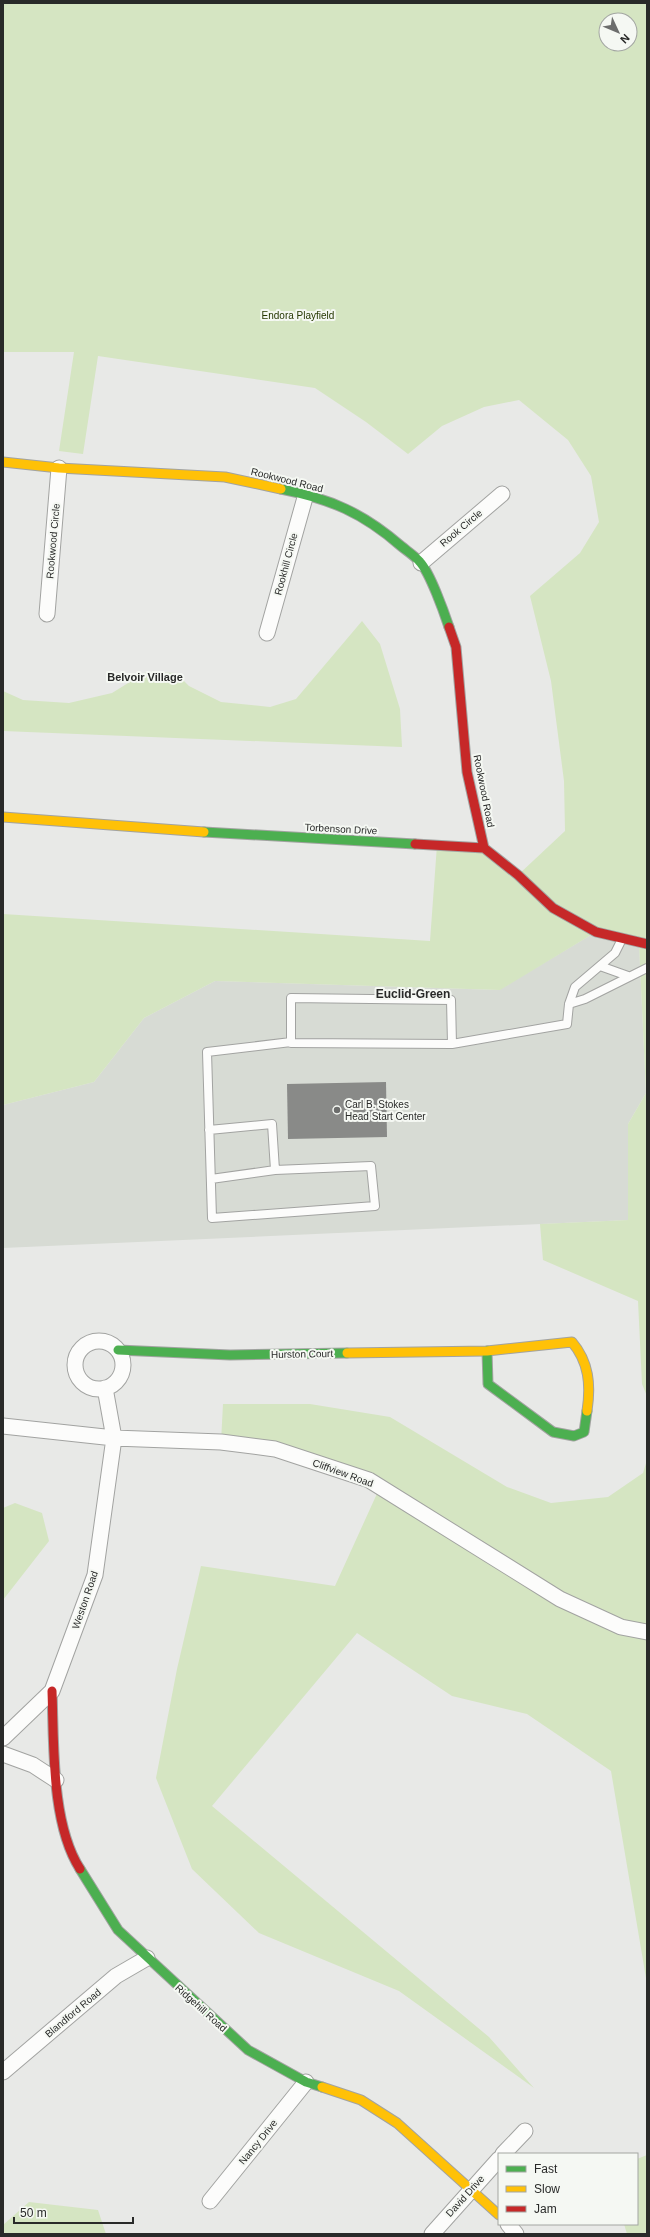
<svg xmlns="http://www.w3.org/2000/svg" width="650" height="2237" viewBox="0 0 650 2237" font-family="Helvetica,sans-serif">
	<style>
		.built { fill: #d7dbd4 }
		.green { fill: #d5e5c2; fill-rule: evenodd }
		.building { fill: #898a88 }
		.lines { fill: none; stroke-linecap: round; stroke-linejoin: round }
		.lane-casing { stroke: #a2a3a1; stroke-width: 10 }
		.street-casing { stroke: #a2a3a1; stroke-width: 17 }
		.fast-casing { stroke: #a2a3a1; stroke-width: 11 }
		.slow-casing { stroke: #a2a3a1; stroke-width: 11 }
		.jam-casing { stroke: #a2a3a1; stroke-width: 11 }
		.lane { stroke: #fcfcfb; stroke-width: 8 }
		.street { stroke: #fcfcfb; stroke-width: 15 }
		.fast { stroke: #4caf50; stroke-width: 9 }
		.slow { stroke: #ffc107; stroke-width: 9 }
		.jam { stroke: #c62828; stroke-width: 9 }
		.poi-dot { fill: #6c6d6c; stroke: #f5f8f3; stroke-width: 1.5 }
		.labels { text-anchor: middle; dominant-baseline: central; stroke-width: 4; stroke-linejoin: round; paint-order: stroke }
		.park-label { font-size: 10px; fill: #263802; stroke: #f5f8f3 }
		.street-label { font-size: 10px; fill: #292a29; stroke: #f5f8f3 }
		.poi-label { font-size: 10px; fill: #292a29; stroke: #f5f8f3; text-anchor: start }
		.neighbourhood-label { font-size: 11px; font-weight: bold; fill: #292a29; stroke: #f5f8f3 }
		.quarter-label { font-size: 12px; font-weight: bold; fill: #292a29; stroke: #f5f8f3 }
	</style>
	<rect width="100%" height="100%" fill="#e8e9e7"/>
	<path class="built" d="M 596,932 L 639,944 L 646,1093 L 628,1124 L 628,1220 L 3,1248 L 3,1105 L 94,1082 L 144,1018 L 215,981 L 499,990 Z"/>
	<path class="green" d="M 3,3 L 647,3 L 647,1396 L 642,1384 L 638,1301 L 543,1260 L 540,1224 L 628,1220 L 628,1124 L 646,1093 L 639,944 L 596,932 L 500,990 L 215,981 L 144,1018 L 94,1082 L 3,1105 L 3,914 L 430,941 L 437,845 L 484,848 L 518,875 L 565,831 L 564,781 L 551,681 L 530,596 L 580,553 L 599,522 L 591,476 L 568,440 L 519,400 L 484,407 L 442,426 L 408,454 L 366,422 L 315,388 L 98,356 L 83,454 L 59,451 L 74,352 L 3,352 ZM 606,20 L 630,20 L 630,44 L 606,44 Z
		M 362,621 L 380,644 L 400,709 L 402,747 L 3,731 L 3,691 L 23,700 L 69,703 L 112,693 L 146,672 L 176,673 L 189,686 L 221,702 L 270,707 L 296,699 Z
		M 223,1404 L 310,1404 L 390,1417 L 507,1487 L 551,1503 L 608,1497 L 643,1473 L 647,1460 L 647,1984 L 611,1771 L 527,1714 L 452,1696 L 357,1633 L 212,1806 L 489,2037 L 534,2088 L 399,1991 L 259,1933 L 192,1869 L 156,1778 L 177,1669 L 201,1566 L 335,1586 L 380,1487 L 368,1480 L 221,1442 Z
		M 15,1503 L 42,1513 L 49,1541 L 3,1600 L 3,1508 Z
		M 647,2155 L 647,2234 L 627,2234 L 624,2224 L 637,2224 L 637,2159 Z
		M 29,2202 L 98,2210 L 106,2234 L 3,2234 L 3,2225 Z"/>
	<path class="building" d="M 386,1082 L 387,1137 L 288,1139 L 287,1084 Z"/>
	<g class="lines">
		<g class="lane-casing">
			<path id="lane" d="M 600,966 L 628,976
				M 569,1004 L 585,999 L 647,968
				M 452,1044 L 451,1000 L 291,998 L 291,1043 L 452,1044 L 567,1024 L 569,1004 L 575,987 L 615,953 L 622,939
				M 209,1130 L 272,1124 L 275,1170 L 371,1166 L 375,1206 L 212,1218 L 207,1052 L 291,1042
				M 211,1179 L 275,1170"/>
		</g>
		<g class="street-casing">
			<path id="street" d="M 421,563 L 502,494
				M 47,614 L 59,468
				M 267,633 L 306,494
				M75 1365a24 24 0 1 1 48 0a24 24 0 1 1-48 0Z
				M 3,1426 L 114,1438 L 221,1442 L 275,1449 L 369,1480 L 560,1599 L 621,1627 L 647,1632
				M 3,1738 L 52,1691 L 95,1575 L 114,1438 L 105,1388
				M 3,1754 L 33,1765 L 56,1780
				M 3,2072 L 116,1976 L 147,1958
				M 503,2154 L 525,2131
				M 210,2201 L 306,2082
				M 508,2224 L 516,2234
				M 432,2234 L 499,2159"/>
		</g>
		<g class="fast-casing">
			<path id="fast" d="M 281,489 C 331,499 363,513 401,546 C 407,551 415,556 420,562 C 430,573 444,612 449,627
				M 204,832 L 415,844
				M 118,1350 L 230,1355 L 347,1353
				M 487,1351 L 488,1384 L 553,1432 L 574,1436 L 584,1432 L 587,1411
				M 80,1869 L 118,1930 L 248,2050 L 306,2082 L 322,2087"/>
		</g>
		<g class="slow-casing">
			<path id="slow" d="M 3,462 L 59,468 L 225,477 L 281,489
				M 3,817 L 204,832
				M 347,1353 L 487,1351 L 572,1342 C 589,1362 591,1385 587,1411
				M 322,2087 L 361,2100 L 397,2123 L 499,2215"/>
		</g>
		<g class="jam-casing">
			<path id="jam" d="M 449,627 L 456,647 L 467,772 L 484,848
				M 415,844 L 484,848 L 518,875 L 553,908 L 596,932 L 647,944
				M 52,1691 C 54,1744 51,1824 80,1869"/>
		</g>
		<use href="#lane" class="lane"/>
		<use href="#street" class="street"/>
		<use href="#fast" class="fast"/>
		<use href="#slow" class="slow"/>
		<use href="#jam" class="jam"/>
	</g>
	<circle class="poi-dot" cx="337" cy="1110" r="4"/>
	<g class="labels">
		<g class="park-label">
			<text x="298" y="315">Endora Playfield</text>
		</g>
		<g class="street-label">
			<text transform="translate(287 480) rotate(14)">Rookwood Road</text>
			<text transform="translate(461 528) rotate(-40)">Rook Circle</text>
			<text transform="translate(53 541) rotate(-85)">Rookwood Circle</text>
			<text transform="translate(286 564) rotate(-75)">Rookhill Circle</text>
			<text transform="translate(484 791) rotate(79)">Rookwood Road</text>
			<text transform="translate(341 829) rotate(3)">Torbenson Drive</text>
			<text transform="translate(302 1354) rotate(-1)">Hurston Court</text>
			<text transform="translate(343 1473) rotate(20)">Cliffview Road</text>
			<text transform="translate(85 1600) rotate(-71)">Weston Road</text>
			<text transform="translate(201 2008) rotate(42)">Ridgehill Road</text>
			<text transform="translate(73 2013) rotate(-40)">Blandford Road</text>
			<text transform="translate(258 2142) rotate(-51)">Nancy Drive</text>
			<text transform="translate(465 2196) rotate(-48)">David Drive</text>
		</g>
		<g class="poi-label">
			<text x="345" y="1104">Carl B. Stokes<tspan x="345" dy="12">Head Start Center</tspan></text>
		</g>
		<g class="neighbourhood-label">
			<text x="145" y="677">Belvoir Village</text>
		</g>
		<g class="quarter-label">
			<text x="413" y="994">Euclid-Green</text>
		</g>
	</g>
	<rect width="650" height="2237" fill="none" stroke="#292a29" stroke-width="8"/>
	<rect x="498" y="2153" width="140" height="72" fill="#f5f8f3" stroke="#a3a6a2"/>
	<rect x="506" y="2166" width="20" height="6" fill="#4caf50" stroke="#a3a6a2"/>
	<text x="534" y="2173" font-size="12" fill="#292a29">Fast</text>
	<rect x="506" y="2186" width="20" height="6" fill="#ffc107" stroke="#a3a6a2"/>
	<text x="534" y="2193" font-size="12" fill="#292a29">Slow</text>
	<rect x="506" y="2206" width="20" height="6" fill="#c62828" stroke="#a3a6a2"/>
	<text x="534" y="2213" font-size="12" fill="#292a29">Jam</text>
	<g transform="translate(618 32) rotate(134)"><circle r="19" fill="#f5f8f3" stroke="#a3a6a2"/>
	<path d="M0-3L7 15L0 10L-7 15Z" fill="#6c6d6c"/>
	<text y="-6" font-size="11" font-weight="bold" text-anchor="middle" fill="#292a29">N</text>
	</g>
	<path d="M14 2217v6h119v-6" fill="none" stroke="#292a29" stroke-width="2"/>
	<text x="20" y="2217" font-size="12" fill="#292a29" stroke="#f5f8f3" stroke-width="3" paint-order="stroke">50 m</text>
</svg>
